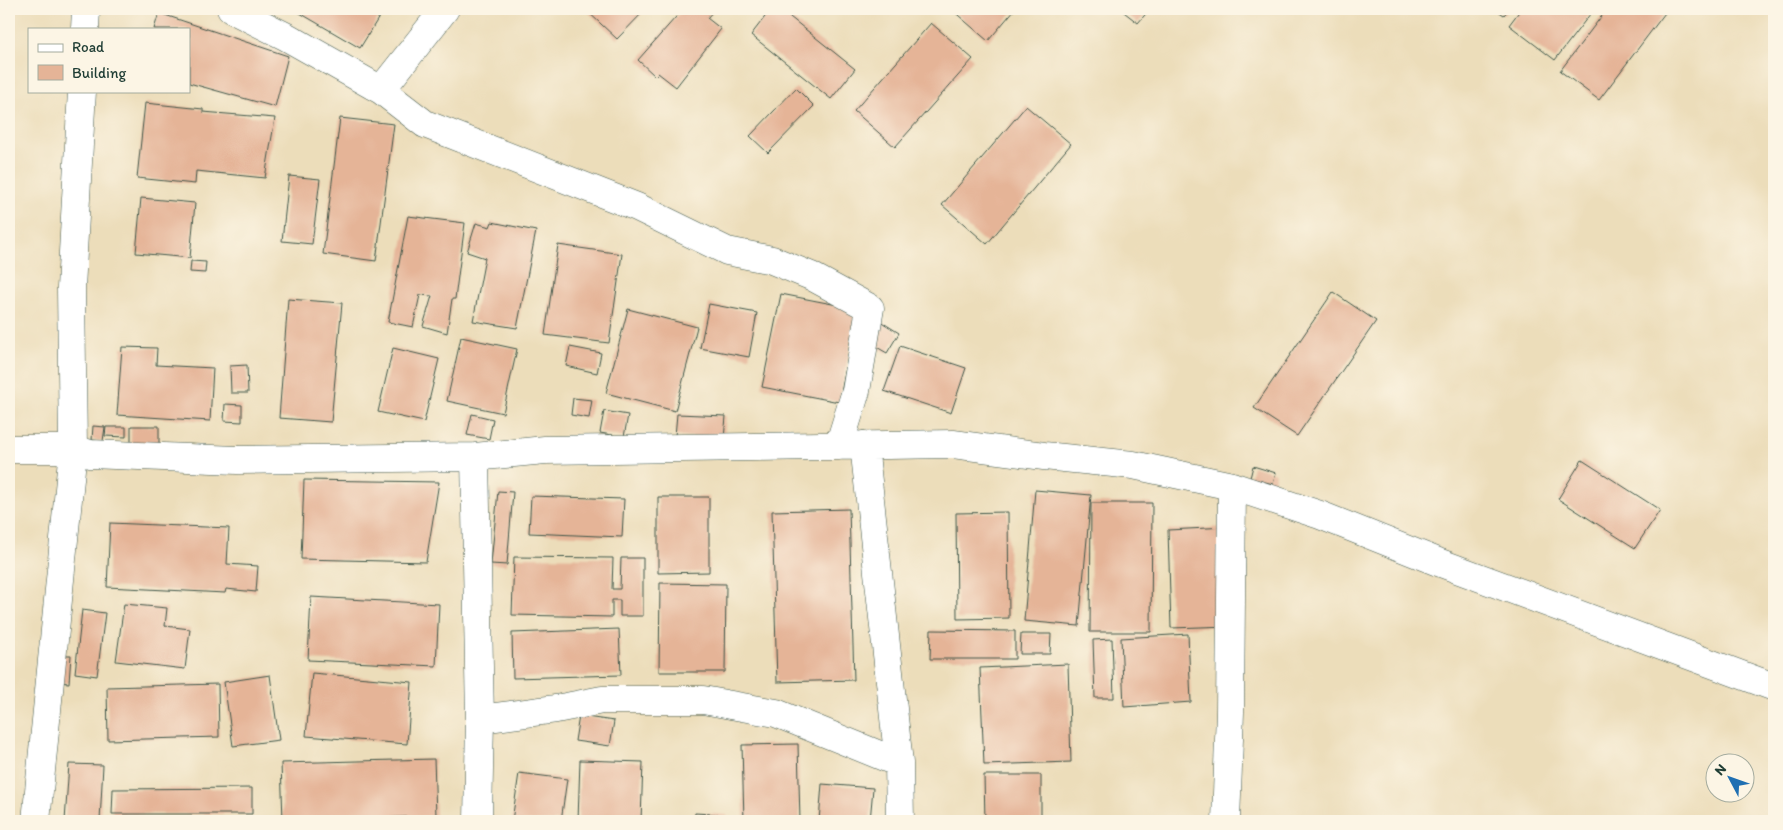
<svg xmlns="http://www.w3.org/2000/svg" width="1783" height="830" viewBox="0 0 1783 830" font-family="Itim,sans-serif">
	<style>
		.building { fill: #e5b497 }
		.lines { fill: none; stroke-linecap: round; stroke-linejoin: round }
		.street-casing { stroke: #3e5548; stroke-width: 29 }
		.street { stroke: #fff; stroke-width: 28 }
	</style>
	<rect width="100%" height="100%" fill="#fcf5e5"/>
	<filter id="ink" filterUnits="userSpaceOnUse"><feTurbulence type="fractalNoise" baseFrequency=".02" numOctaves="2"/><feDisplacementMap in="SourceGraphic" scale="10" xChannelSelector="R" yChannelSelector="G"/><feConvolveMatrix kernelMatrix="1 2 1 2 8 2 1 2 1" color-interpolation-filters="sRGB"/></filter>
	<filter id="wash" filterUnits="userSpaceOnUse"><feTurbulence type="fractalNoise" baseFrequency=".0096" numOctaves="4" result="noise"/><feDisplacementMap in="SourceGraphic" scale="20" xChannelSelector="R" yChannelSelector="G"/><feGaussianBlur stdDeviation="1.12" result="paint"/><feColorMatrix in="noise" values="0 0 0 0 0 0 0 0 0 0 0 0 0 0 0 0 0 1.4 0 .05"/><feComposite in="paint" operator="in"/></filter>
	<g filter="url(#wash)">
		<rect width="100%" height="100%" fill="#ecddba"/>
		<g id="blocks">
			<path class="building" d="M 293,9 L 384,9 L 360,48 Z
				M 585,9 L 646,9 L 617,39 Z
				M 683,9 L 715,9 L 707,18 L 721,29 L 676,87 L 658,73 L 655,76 L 638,60 Z
				M 771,9 L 780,9 L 855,69 L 831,99 L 751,35 Z
				M 951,9 L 1015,9 L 988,41 Z
				M 1120,9 L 1150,9 L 1138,23 Z
				M 1495,9 L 1509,9 L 1504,15 Z
				M 1521,9 L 1594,9 L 1555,60 L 1509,25 Z
				M 1607,9 L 1668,9 L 1599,100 L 1560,71 Z
				M 159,13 L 288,56 L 275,107 L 189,83 L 189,29 L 154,29 Z
				M 931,23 L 973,59 L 895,147 L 854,111 Z
				M 796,88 L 814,106 L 768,153 L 750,136 Z
				M 145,103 L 203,109 L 203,112 L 275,118 L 265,178 L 196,171 L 195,184 L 137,178 Z
				M 1026,106 L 1071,144 L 987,244 L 942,205 Z
				M 340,118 L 394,124 L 376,261 L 323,254 Z
				M 289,176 L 320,179 L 312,244 L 282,241 Z
				M 141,198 L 195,203 L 190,258 L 136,253 Z
				M 408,216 L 465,223 L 455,299 L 452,299 L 447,333 L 423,326 L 432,296 L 420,295 L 413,327 L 388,322 Z
				M 492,222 L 536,231 L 517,328 L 473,321 L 485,258 L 467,252 L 476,223 L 490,227 Z
				M 558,245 L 622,254 L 609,343 L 545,335 Z
				M 191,261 L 206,262 L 205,273 L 190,272 Z
				M 1333,292 L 1376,321 L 1297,436 L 1254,408 Z
				M 781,294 L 858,309 L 839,402 L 762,387 Z
				M 288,299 L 342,303 L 331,422 L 279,418 Z
				M 709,304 L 757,313 L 749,357 L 700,348 Z
				M 628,309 L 697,327 L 675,411 L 606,393 Z
				M 880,321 L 899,333 L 887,353 L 868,342 Z
				M 461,337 L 517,349 L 503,413 L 447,401 Z
				M 900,346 L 966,368 L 951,413 L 884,391 Z
				M 122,347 L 157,348 L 156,365 L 213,368 L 210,421 L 117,415 Z
				M 570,347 L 601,353 L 597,373 L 566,366 Z
				M 393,348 L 439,359 L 424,422 L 378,412 Z
				M 247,365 L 248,393 L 231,393 L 230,366 Z
				M 573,398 L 592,400 L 589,418 L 571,415 Z
				M 225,404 L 242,405 L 242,422 L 224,421 Z
				M 604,411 L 628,415 L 624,437 L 600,433 Z
				M 472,414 L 493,419 L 489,439 L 467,435 Z
				M 677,414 L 726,416 L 724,439 L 675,436 Z
				M 93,426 L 105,427 L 103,441 L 92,440 Z
				M 131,426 L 159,426 L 159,444 L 131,444 Z
				M 106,427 L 126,427 L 126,437 L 105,436 Z
				M 1582,460 L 1660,510 L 1635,548 L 1558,499 Z
				M 1253,466 L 1276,473 L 1273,484 L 1250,478 Z
				M 304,480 L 439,482 L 426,562 L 301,559 Z
				M 1035,490 L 1091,495 L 1079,626 L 1024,621 Z
				M 498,491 L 513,492 L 507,565 L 491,564 Z
				M 531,496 L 624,499 L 622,537 L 529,533 Z
				M 658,497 L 709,497 L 709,572 L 658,573 Z
				M 1091,503 L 1152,503 L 1151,632 L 1090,632 Z
				M 849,509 L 854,680 L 777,682 L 772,511 Z
				M 1008,512 L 1009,618 L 957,619 L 956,513 Z
				M 110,523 L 229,528 L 227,564 L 258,566 L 256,592 L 226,589 L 225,593 L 107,587 Z
				M 9,525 L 12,525 L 10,549 L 9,549 Z
				M 1227,527 L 1230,626 L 1171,628 L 1168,530 Z
				M 514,557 L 613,558 L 612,589 L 620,589 L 621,558 L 643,558 L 643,616 L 620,616 L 620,600 L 612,600 L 612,617 L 512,615 Z
				M 660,583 L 726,584 L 725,672 L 659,672 Z
				M 311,597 L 439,604 L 436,666 L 308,660 Z
				M 124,604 L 167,608 L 165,626 L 190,629 L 185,669 L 116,661 Z
				M 82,610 L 105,613 L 97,676 L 75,673 Z
				M 619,629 L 621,675 L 513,678 L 512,633 Z
				M 931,630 L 1015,631 L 1015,659 L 930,659 Z
				M 1021,634 L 1051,634 L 1050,654 L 1020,654 Z
				M 1188,634 L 1191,702 L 1124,707 L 1121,638 Z
				M 1112,639 L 1114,698 L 1095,698 L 1093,640 Z
				M 60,655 L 71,655 L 69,683 L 57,682 Z
				M 1068,664 L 1071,762 L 984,765 L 980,668 Z
				M 312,673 L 412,682 L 407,744 L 306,736 Z
				M 270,675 L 279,740 L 233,746 L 224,682 Z
				M 218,684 L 219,737 L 108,740 L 107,687 Z
				M 579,716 L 614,721 L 610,746 L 575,741 Z
				M 798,744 L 800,821 L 744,821 L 742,745 Z
				M 434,759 L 436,816 L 283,821 L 281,763 Z
				M 580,760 L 643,762 L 641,821 L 578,821 Z
				M 69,764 L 103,765 L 100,821 L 65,821 Z
				M 519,773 L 567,779 L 561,821 L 512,821 Z
				M 984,775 L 1041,775 L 1041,821 L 985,821 Z
				M 822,784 L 873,788 L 870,821 L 819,821 Z
				M 252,788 L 252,814 L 112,814 L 113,789 Z
				M 695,813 L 727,815 L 727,821 L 694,821 Z"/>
		</g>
	</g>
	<g filter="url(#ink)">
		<use href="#blocks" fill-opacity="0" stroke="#3e5548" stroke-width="1"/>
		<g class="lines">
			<g class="street-casing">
				<path id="street" d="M 231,9 L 287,37 L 381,90 L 425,124 L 637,207 L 727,251 L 772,260 L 811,276 L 870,308 L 856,391 L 839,446
					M 85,29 L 86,9
					M 381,90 L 445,9
					M 864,445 L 899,763 L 900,821
					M 9,449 L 73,449 L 90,454 L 237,460 L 475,457 L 545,450 L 953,444 L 1044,456 L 1133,465 L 1232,486 L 1320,515 L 1438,562 L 1774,687
					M 475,457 L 480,719 L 478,821
					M 480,719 L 556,709 L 602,700 L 703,700 L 776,713 L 899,763
					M 36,821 L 73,449 L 71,288 L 82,91
					M 1226,821 L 1230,712 L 1232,486"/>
			</g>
			<use href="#street" class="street"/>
		</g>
	</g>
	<rect width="1783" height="830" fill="none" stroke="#fcf5e5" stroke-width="30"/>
	<rect x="28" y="28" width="162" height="65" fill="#fcf5e5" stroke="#a4ab9e"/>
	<rect x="38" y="44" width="25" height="8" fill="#ffffff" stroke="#a4ab9e"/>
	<text x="72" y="52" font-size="15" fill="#1f3d34">Road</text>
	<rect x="38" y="65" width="25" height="15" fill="#e5b497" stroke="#a4ab9e"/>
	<text x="72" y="78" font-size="15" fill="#1f3d34">Building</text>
	<g transform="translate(1730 778) rotate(311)"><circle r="24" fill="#fcf5e5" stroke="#a4ab9e"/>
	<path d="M0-4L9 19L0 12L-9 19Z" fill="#1f6fb2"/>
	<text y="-8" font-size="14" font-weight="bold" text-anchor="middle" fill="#1f3d34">N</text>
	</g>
</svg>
